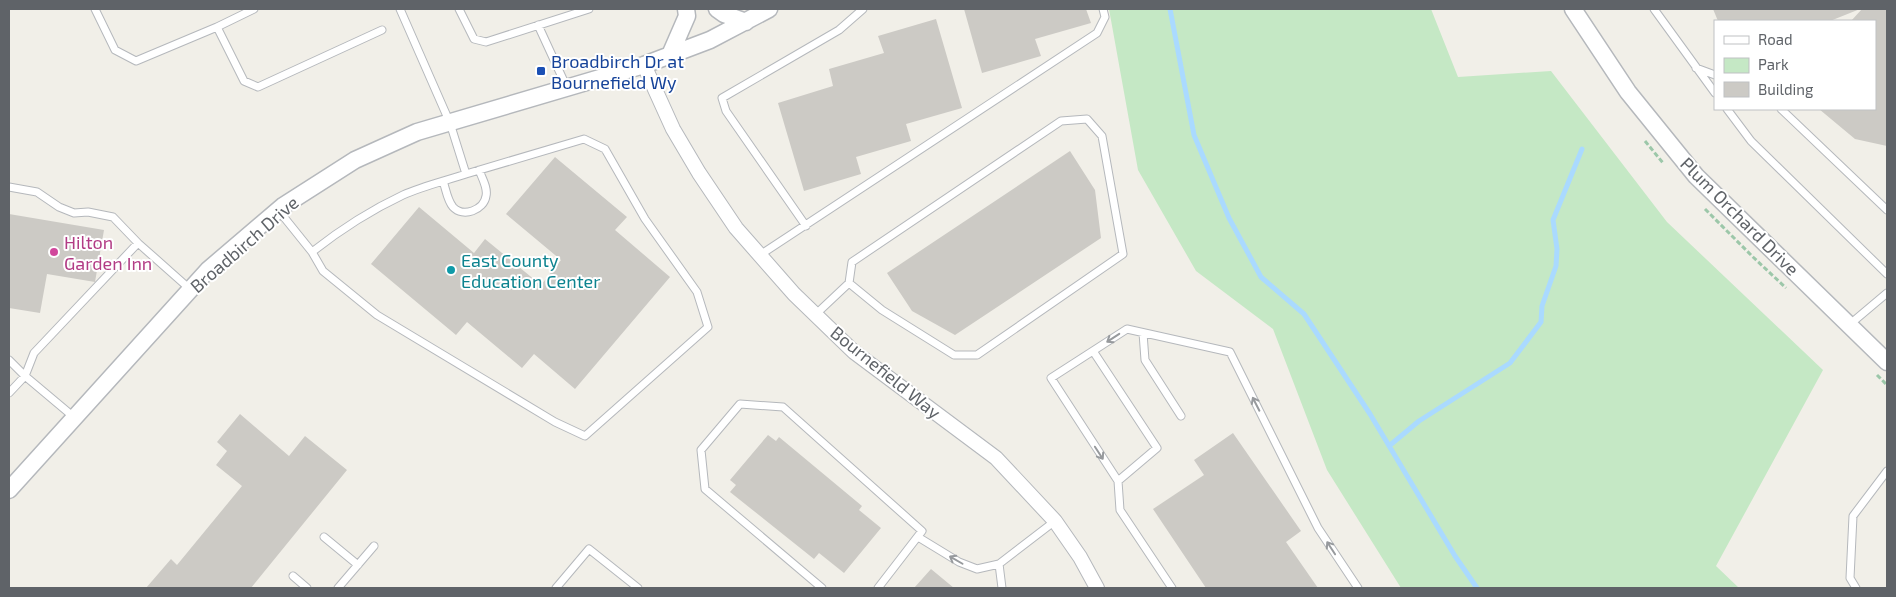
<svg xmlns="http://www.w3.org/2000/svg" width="1896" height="597" viewBox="0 0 1896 597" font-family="'Exo 2',sans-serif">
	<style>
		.green { fill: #c5e8c5 }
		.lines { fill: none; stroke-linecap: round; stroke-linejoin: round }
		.stream { stroke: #aadaff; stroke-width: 5 }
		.building { fill: #cccac5 }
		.service-casing { stroke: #b5b8bc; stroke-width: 9 }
		.minor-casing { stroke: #b5b8bc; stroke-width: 16 }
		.tertiary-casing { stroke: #b5b8bc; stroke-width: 19 }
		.path { stroke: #9cc7a9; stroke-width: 3; stroke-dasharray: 5 2.5; stroke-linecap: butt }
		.service { stroke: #fff; stroke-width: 7 }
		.minor { stroke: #fff; stroke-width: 14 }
		.tertiary { stroke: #fff; stroke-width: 16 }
		.oneway { stroke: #979a9d }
		.transit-dot { fill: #1a4fb4; stroke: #fff; stroke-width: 2 }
		.hotel-dot { fill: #d1479c; stroke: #fff; stroke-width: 2 }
		.culture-dot { fill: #0f9aa8; stroke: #fff; stroke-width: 2 }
		.labels { text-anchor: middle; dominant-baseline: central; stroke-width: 4; stroke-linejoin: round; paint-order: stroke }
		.transit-label { font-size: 18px; fill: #164399; stroke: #fff; text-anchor: start }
		.street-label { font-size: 18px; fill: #5f6368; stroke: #fff }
		.hotel-label { font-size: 18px; fill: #b23c85; stroke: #fff; text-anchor: start }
		.culture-label { font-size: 18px; fill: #0d838f; stroke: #fff; text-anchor: start }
	</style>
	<rect width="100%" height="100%" fill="#f1efe8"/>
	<path class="green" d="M 1109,9 L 1431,9 L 1458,77 L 1551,71 L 1667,222 L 1823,370 L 1716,566 L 1739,588 L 1401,588 L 1327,470 L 1273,329 L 1196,271 L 1138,170 Z"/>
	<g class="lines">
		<path class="stream" d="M 1170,9 L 1194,135 L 1229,218 L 1261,277 L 1304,314 L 1370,414 L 1455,556 L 1477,588
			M 1389,446 L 1419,421 L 1510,363 L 1541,322 L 1542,306 L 1556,266 L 1557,249 L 1553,220 L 1582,149"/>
	</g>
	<path class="building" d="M 964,9 L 1086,9 L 1091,23 L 1035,39 L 1041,56 L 982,73 Z
		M 1713,9 L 1860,9 L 1830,21 L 1718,21 Z
		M 1862,9 L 1887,10 L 1887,146 L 1855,139 L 1819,109 L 1875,109 L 1875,21 L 1851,21 Z
		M 936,19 L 962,108 L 906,124 L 911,141 L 856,157 L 861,174 L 804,191 L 778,103 L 833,86 L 829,69 L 884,53 L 878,36 Z
		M 1070,151 L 1095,190 L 1101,238 L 955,335 L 912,311 L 887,273 Z
		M 555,157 L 627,217 L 615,230 L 670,277 L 575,389 L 534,354 L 522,368 L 467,322 L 456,335 L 371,264 L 419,207 L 474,253 L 485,239 L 541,285 L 561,260 L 506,214 Z
		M 9,214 L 104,230 L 95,282 L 47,274 L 40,313 L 9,308 Z
		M 240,414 L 289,456 L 305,436 L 347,470 L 251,588 L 146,588 L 171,559 L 177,565 L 242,486 L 216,465 L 227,451 L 217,442 Z
		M 1233,433 L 1301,531 L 1286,542 L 1318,588 L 1206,588 L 1153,509 L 1204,475 L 1194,460 Z
		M 768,435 L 776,441 L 779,437 L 862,506 L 859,510 L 881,528 L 844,573 L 819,553 L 814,559 L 730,492 L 736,485 L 730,480 Z
		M 931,569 L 954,588 L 914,588 Z"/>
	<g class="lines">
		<g class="service-casing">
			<path id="service" d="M 95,9 L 115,50 L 136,61 L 217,27 L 244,81 L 258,87 L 382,30
				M 459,9 L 474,39 L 486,42 L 589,9
				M 1654,9 L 1715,93
				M 538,25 L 567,88
				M 217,27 L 254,9
				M 1696,68 L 1715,75
				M 1727,109 L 1751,141 L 1887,274
				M 1781,109 L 1887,210
				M 443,181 C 446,189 447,200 453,207 C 463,218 484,210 486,196 C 488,188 482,178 479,170
				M 9,187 L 37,192 L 59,207 L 74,213 L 88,212 L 113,217 L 138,243
				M 279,211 L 312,252 C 340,230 371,210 403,195 C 423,186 445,181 466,174 L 450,123 L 400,9
				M 806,226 L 726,111 L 722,98 L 839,30 L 863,9
				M 312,252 L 323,271 L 377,315 L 555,422 L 585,436 L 708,327 L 697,292 L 645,219 L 605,149 L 584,139 L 466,174
				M 760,255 L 1097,33 L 1105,17 L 1103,9
				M 815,315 L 849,283 L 852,262 L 1061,121 L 1087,119 L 1102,136 L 1123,254 L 977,355 L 954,355 L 882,310 L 849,283
				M 1849,325 L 1887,293
				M 1143,333 L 1145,360 L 1181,416
				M 1093,351 L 1157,448 L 1118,481
				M 9,360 L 25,376 L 34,353 L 138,243 L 191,290
				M 9,393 L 25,376 L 75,418
				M 324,537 L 358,565
				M 918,537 L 959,562 L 977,569 L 999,564
				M 293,576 L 307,588
				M 338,588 L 374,546
				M 556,588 L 589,549 L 638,588
				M 822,588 L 705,489 L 701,450 L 740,404 L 783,407 L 922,531 L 878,588
				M 1002,588 L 999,564 L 1055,521
				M 1172,588 L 1120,510 L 1118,481 L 1051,378 L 1127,329 L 1230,352 L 1318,528 L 1358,588
				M 1856,588 L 1850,578 L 1853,516 L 1887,471"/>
		</g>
		<g class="minor-casing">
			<path id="minor" d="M 644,65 L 673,129 L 699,173 L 736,228 L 794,294 L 854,352 L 996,458 L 1055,521 L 1080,557 L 1097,588"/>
		</g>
		<g class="tertiary-casing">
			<path id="tertiary" d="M 717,9 L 724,14 L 746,22
				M 1573,9 L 1628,92 L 1696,176 L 1887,362
				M 670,55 L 687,16 L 686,9
				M 9,490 L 208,270 L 283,206 L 355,160 L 417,132 L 644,65 L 710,40 L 769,9"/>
		</g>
		<path class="path" d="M 1645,141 L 1663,163
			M 1705,209 L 1753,257 L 1786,288
			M 1877,375 L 1887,385"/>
		<use href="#service" class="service"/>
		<use href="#minor" class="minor"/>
		<use href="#tertiary" class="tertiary"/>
	</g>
	<defs><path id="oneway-shaft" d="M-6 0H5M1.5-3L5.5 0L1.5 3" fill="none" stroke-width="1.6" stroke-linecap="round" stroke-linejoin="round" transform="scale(1.25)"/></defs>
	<g class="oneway">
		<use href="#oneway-shaft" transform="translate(1113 338) rotate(147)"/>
		<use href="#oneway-shaft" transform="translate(1256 404) rotate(-117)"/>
		<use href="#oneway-shaft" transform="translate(1099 453) rotate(57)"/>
		<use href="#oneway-shaft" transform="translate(1331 548) rotate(-123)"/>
		<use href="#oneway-shaft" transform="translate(956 560) rotate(-150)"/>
	</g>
	<rect class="transit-dot" x="536" y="66" width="10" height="10" rx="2.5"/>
	<circle class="hotel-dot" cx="54" cy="252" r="5"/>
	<circle class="culture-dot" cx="451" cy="270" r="5"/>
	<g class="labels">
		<g class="transit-label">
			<text x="551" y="61">Broadbirch Dr at<tspan x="551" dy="21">Bournefield Wy</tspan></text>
		</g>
		<g class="street-label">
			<text transform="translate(1740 216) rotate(45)">Plum Orchard Drive</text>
			<text transform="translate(244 244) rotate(-41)">Broadbirch Drive</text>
			<text transform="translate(886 372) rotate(39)">Bournefield Way</text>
		</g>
		<g class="hotel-label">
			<text x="64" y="242">Hilton<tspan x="64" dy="21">Garden Inn</tspan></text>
		</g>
		<g class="culture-label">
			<text x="461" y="260">East County<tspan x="461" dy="21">Education Center</tspan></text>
		</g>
	</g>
	<rect width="1896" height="597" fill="none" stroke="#5f6368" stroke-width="20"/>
	<rect x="1714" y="20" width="162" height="90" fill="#ffffff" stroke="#bfc1c3"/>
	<rect x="1724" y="36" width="25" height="8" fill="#ffffff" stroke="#bfc1c3"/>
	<text x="1758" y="45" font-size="15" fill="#5f6368">Road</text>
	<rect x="1724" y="58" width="25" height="15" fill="#c5e8c5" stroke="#bfc1c3"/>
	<text x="1758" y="70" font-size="15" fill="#5f6368">Park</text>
	<rect x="1724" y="82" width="25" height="15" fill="#cccac5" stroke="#bfc1c3"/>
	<text x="1758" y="95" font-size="15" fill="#5f6368">Building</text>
</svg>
